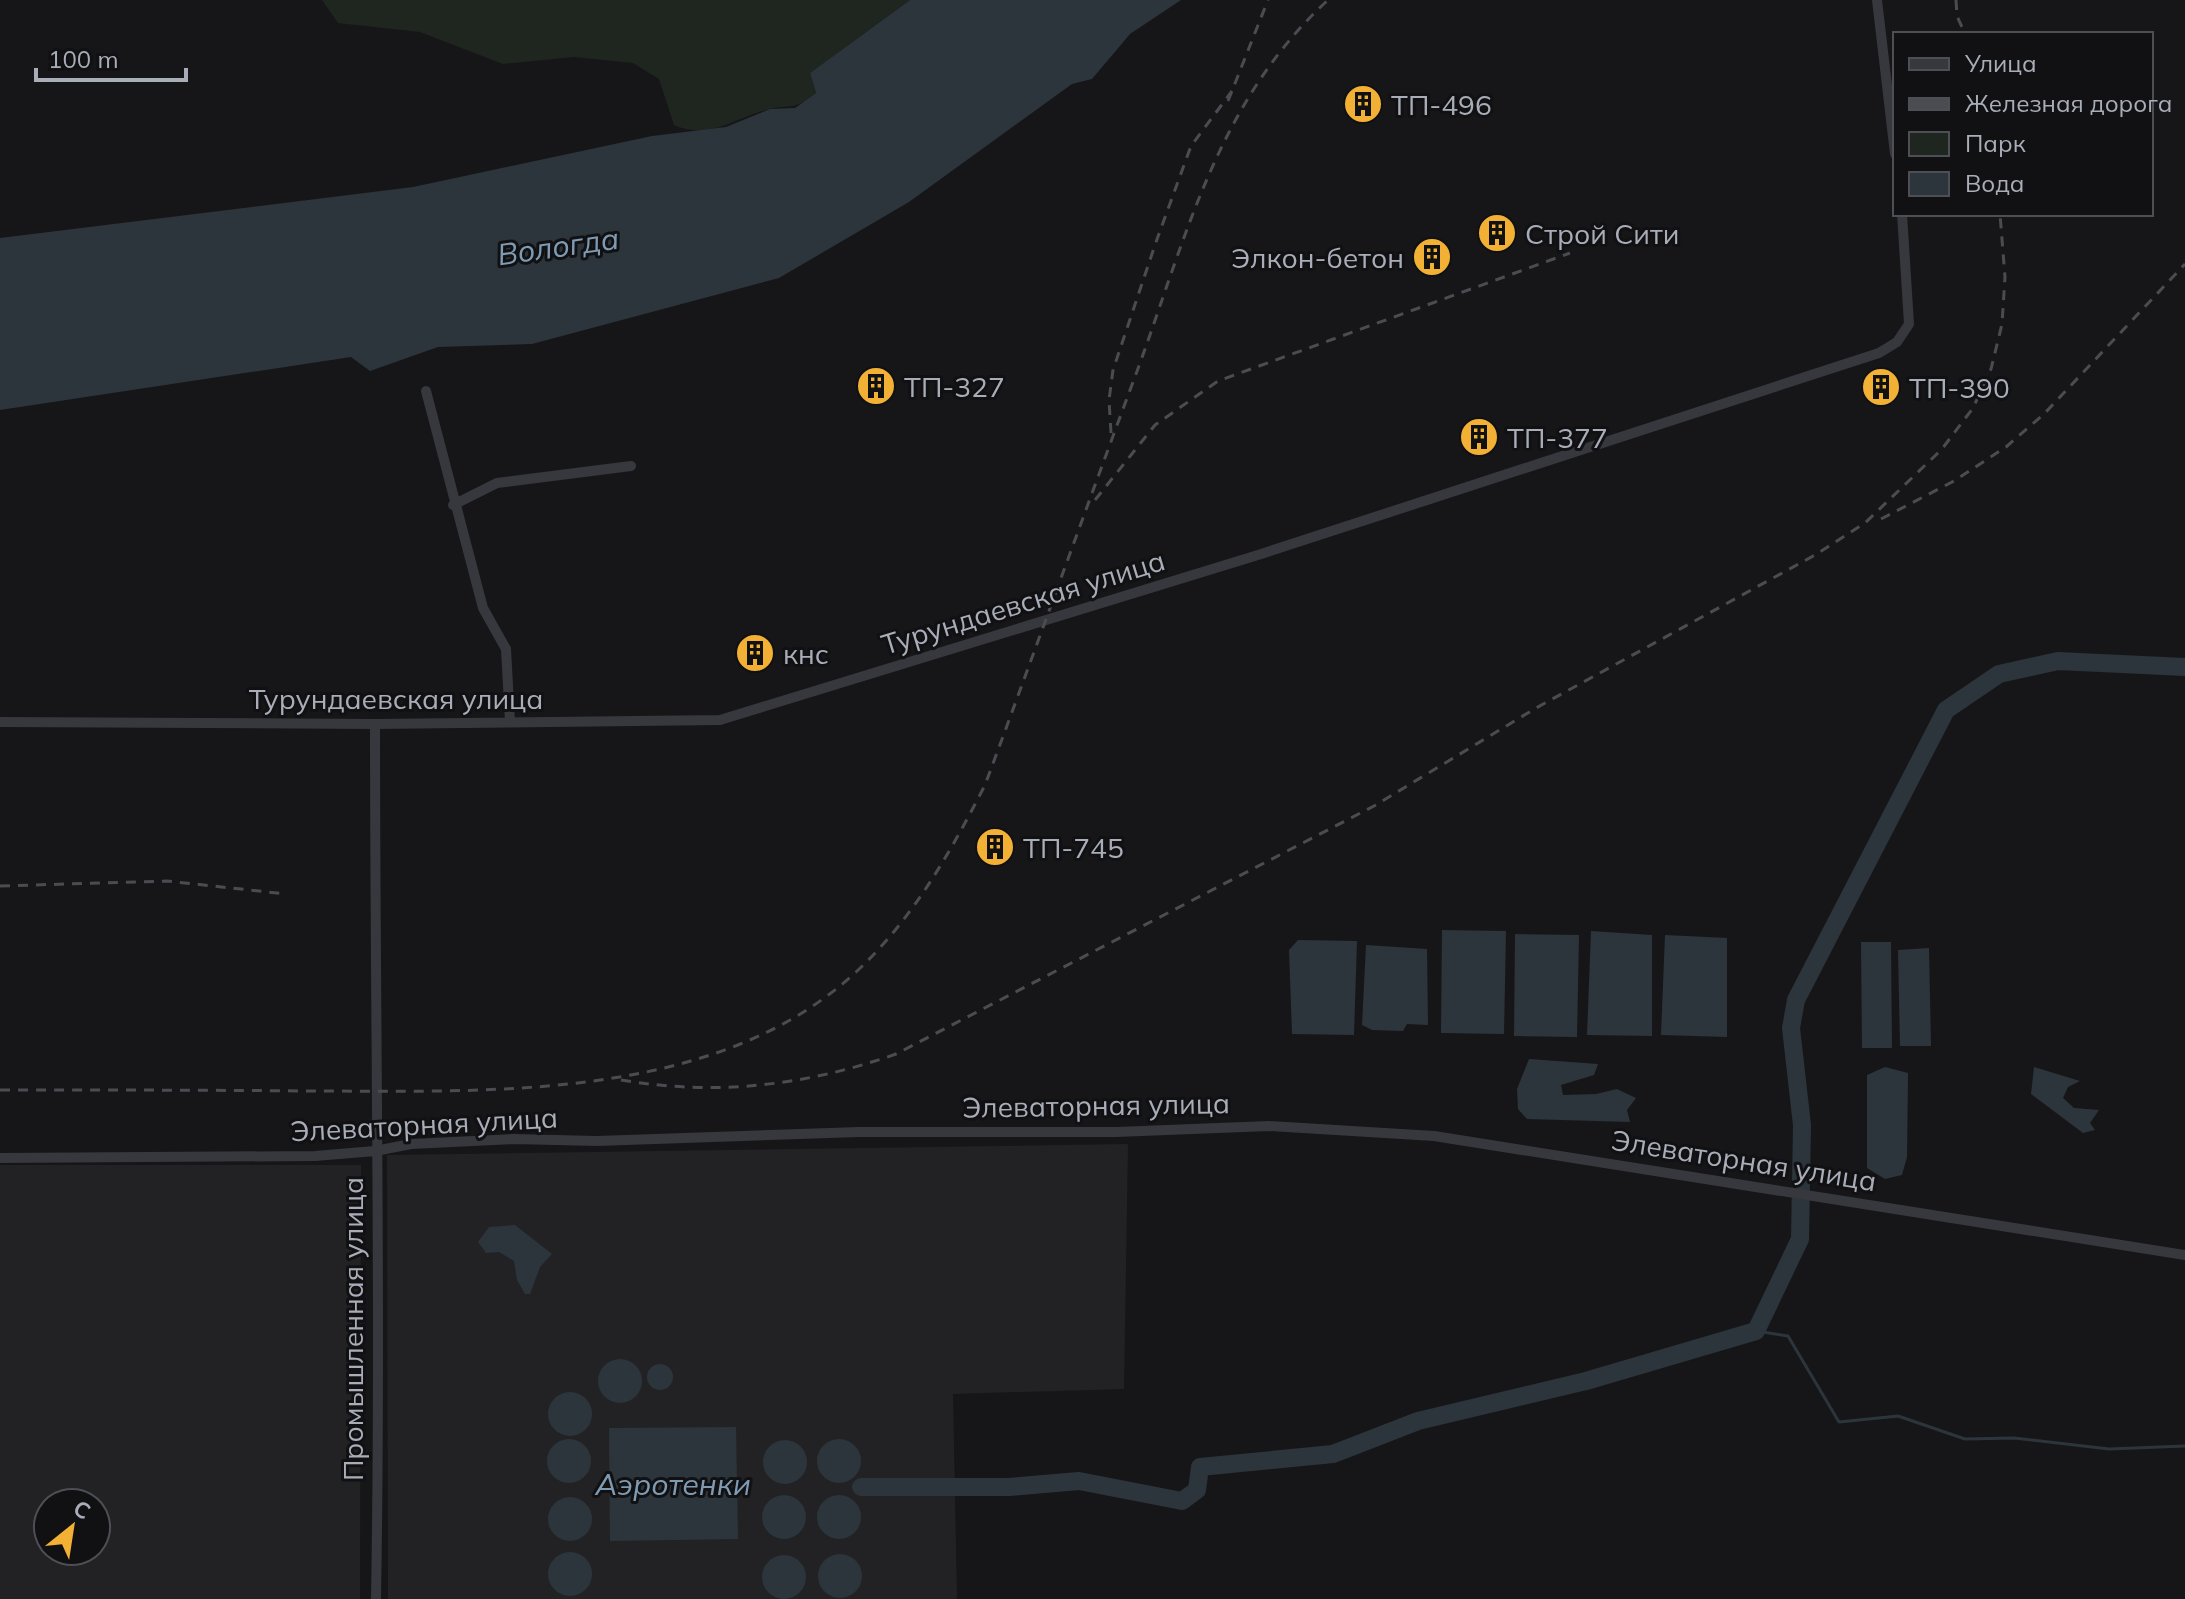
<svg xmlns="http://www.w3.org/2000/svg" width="2185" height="1599" viewBox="0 0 2185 1599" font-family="Mulish,sans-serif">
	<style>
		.built { fill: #222225; fill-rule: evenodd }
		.green { fill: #1e261f }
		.water { fill: #2c353c }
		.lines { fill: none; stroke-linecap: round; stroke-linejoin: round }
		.stream { stroke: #2c353c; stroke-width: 3 }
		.river { stroke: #2c353c; stroke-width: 18 }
		.minor { stroke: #37383d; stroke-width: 10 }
		.rail { stroke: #4a4c52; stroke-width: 3; stroke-dasharray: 10 8; stroke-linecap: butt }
		.labels { text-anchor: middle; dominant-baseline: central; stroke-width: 6; stroke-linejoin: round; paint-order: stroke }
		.poi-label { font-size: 28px; fill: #a8adb8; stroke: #111113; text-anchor: start }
		.street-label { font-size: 28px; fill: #a8adb8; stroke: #111113 }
		.water-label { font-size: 30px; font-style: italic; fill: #7f9bb3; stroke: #111113 }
	</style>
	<rect width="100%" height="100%" fill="#161618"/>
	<path class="built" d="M 1128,1144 L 1124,1389 L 953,1394 L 957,1599 L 388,1599 L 387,1155 Z
		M 0,1165 L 361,1165 L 360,1599 L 0,1599 ZM 48,1503 L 96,1503 L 96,1551 L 48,1551 Z"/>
	<path class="green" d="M 322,0 L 910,0 L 810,73 L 816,93 C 790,112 797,103 770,109 C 736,117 710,141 674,125 L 659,79 L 633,63 L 574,57 L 503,64 L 420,32 L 338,23 Z"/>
	<path class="water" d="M 910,0 L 1181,0 L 1130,34 L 1092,79 L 1072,84 L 909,202 L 779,278 L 532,344 L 438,347 L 370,371 L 351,357 L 0,410 L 0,238 L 413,187 L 652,136 L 726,127 L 770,109 L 795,108 L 816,93 L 810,73 Z
		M 1442,930 L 1506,931 L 1504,1034 L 1441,1033 Z
		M 1591,931 L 1652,935 L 1652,1036 L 1587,1035 Z
		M 1515,934 L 1579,935 L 1577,1037 L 1514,1036 Z
		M 1665,935 L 1727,938 L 1727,1037 L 1661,1035 Z
		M 1298,940 L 1357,941 L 1354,1035 L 1292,1034 L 1289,950 Z
		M 1861,942 L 1891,942 L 1892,1048 L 1862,1048 Z
		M 1366,945 L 1427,949 L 1428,1025 L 1407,1024 L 1403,1031 L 1372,1030 L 1362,1025 Z
		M 1929,948 L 1931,1046 L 1900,1046 L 1898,950 Z
		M 1529,1059 L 1598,1064 L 1594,1075 L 1561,1085 L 1563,1095 L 1596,1094 L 1617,1089 L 1636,1098 L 1627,1110 L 1630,1122 L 1527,1119 L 1518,1109 L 1517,1089 Z
		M 1885,1067 L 1908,1073 L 1907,1157 L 1902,1175 L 1885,1179 L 1867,1168 L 1867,1075 Z
		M 2034,1067 L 2080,1081 L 2068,1087 L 2063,1098 L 2074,1108 L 2099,1110 L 2090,1123 L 2095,1130 L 2083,1133 L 2031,1094 Z
		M 515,1225 L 552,1254 L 540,1267 L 530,1294 L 525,1294 L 517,1280 L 514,1261 L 499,1252 L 486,1253 L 478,1242 L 489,1227 Z
		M598 1381a22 22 0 1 1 44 0a22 22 0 1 1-44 0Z
		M647 1377a13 13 0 1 1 26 0a13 13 0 1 1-26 0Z
		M548 1414a22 22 0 1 1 44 0a22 22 0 1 1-44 0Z
		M 736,1427 L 738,1539 L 610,1541 L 609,1428 Z
		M817 1461a22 22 0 1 1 44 0a22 22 0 1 1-44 0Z
		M547 1461a22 22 0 1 1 44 0a22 22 0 1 1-44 0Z
		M763 1462a22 22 0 1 1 44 0a22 22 0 1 1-44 0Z
		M762 1517a22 22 0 1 1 44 0a22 22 0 1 1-44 0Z
		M817 1517a22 22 0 1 1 44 0a22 22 0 1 1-44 0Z
		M548 1519a22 22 0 1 1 44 0a22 22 0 1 1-44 0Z
		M548 1574a22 22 0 1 1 44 0a22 22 0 1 1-44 0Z
		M818 1576a22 22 0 1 1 44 0a22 22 0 1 1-44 0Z
		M762 1577a22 22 0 1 1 44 0a22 22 0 1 1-44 0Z"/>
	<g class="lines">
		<path class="stream" d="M 1756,1331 L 1788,1336 L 1839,1422 L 1898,1416 L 1965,1439 L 2014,1438 L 2109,1449 L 2185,1446"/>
		<path class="river" d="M 861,1487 L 1009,1487 L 1079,1481 L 1182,1501 L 1197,1490 L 1200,1467 L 1333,1454 L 1418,1421 L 1586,1381 L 1756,1331 L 1800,1239 L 1802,1125 L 1791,1028 L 1796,1000 L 1946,710 L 1999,674 L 2058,661 L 2185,667"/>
		<path class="minor" d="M 1877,0 L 1895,154
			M 426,391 L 483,608 L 506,649 L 510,722
			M 453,505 L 497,483 L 631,466
			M 0,722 L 375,724 L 720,720 L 1258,555 L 1879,353 L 1897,342 L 1909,324 L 1902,214
			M 375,724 C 375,1016 381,1307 376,1599
			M 0,1158 L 315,1156 L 375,1151 L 411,1144 L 513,1139 L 597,1141 L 859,1132 L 1116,1132 L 1269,1126 L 1434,1136 L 2185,1255"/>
		<path class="rail" d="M 1956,0 L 1957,16 L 1965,34
			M 1228,101 L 1268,0
			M 1111,433 L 1109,400 L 1113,370 L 1156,242 L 1191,146 L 1232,91
			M 1095,500 L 1155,425 L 1218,381 L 1570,253
			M 1881,519 L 1954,481 L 2006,447 L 2044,414 L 2185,264
			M 0,886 L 167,881 L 286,894
			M 621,1080 C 716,1096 805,1086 896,1054 L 1374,806 L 1536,708 L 1815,555 L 1865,523 L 1942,449 L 1973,408 L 1991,369 L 2002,324 L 2005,277 L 2000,214
			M 0,1090 C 103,1090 205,1090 308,1091 C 487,1091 714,1103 856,972 C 913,919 950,853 985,785 C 1036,648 1085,511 1136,374 C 1186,238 1217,102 1328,0"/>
	</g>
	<defs>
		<g id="building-disc" transform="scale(2)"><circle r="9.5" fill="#f2b134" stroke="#111113"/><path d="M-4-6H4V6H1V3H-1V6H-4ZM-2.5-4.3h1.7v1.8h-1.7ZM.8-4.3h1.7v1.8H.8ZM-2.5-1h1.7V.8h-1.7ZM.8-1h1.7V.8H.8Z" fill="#111"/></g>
	</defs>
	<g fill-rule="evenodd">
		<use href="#building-disc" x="1363" y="104"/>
		<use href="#building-disc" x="1497" y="233"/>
		<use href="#building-disc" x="1432" y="257"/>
		<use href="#building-disc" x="876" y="386"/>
		<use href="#building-disc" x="1881" y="387"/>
		<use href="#building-disc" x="1479" y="437"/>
		<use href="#building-disc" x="755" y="653"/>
		<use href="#building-disc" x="995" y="847"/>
	</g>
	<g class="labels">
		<g class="poi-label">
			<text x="1391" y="104">ТП-496</text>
			<text x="1525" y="233">Строй Сити</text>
			<text x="1404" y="257" text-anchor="end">Элкон-бетон</text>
			<text x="904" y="386">ТП-327</text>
			<text x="1909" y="387">ТП-390</text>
			<text x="1507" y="437">ТП-377</text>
			<text x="783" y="653">кнс</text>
			<text x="1023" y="847">ТП-745</text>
		</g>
		<g class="street-label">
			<text transform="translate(1023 602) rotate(-17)">Турундаевская улица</text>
			<text x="396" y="698">Турундаевская улица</text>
			<text transform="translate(1096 1105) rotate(-1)">Элеваторная улица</text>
			<text transform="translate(424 1124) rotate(-3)">Элеваторная улица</text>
			<text transform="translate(1744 1160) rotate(9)">Элеваторная улица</text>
			<text transform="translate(352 1329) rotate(-90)">Промышленная улица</text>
		</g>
		<g class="water-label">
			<text transform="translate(558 246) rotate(-8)">Вологда</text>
			<text x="673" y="1484">Аэротенки</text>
		</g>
	</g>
	<rect x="1893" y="32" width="260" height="184" fill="#111113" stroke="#4d4f55" stroke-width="2"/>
	<rect x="1909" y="58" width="40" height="12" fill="#37383d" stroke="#4d4f55" stroke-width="2"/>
	<text x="1965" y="72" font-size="24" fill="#a8adb8">Улица</text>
	<rect x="1909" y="98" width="40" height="12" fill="#4a4c52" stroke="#4d4f55" stroke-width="2"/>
	<text x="1965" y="112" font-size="24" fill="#a8adb8">Железная дорога</text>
	<rect x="1909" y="132" width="40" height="24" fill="#1e261f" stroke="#4d4f55" stroke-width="2"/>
	<text x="1965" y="152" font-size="24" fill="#a8adb8">Парк</text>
	<rect x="1909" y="172" width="40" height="24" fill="#2c353c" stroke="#4d4f55" stroke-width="2"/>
	<text x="1965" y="192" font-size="24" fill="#a8adb8">Вода</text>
	<g transform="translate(72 1527) rotate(30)"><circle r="38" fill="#111113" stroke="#4d4f55" stroke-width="2"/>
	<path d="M0-6L14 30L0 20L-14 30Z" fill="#f2b134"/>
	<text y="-12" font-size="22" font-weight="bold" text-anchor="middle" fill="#a8adb8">С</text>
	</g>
	<path d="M36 68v12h150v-12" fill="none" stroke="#a8adb8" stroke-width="4"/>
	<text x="48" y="68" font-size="24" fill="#a8adb8" stroke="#111113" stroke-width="6" paint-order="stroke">100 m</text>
</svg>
